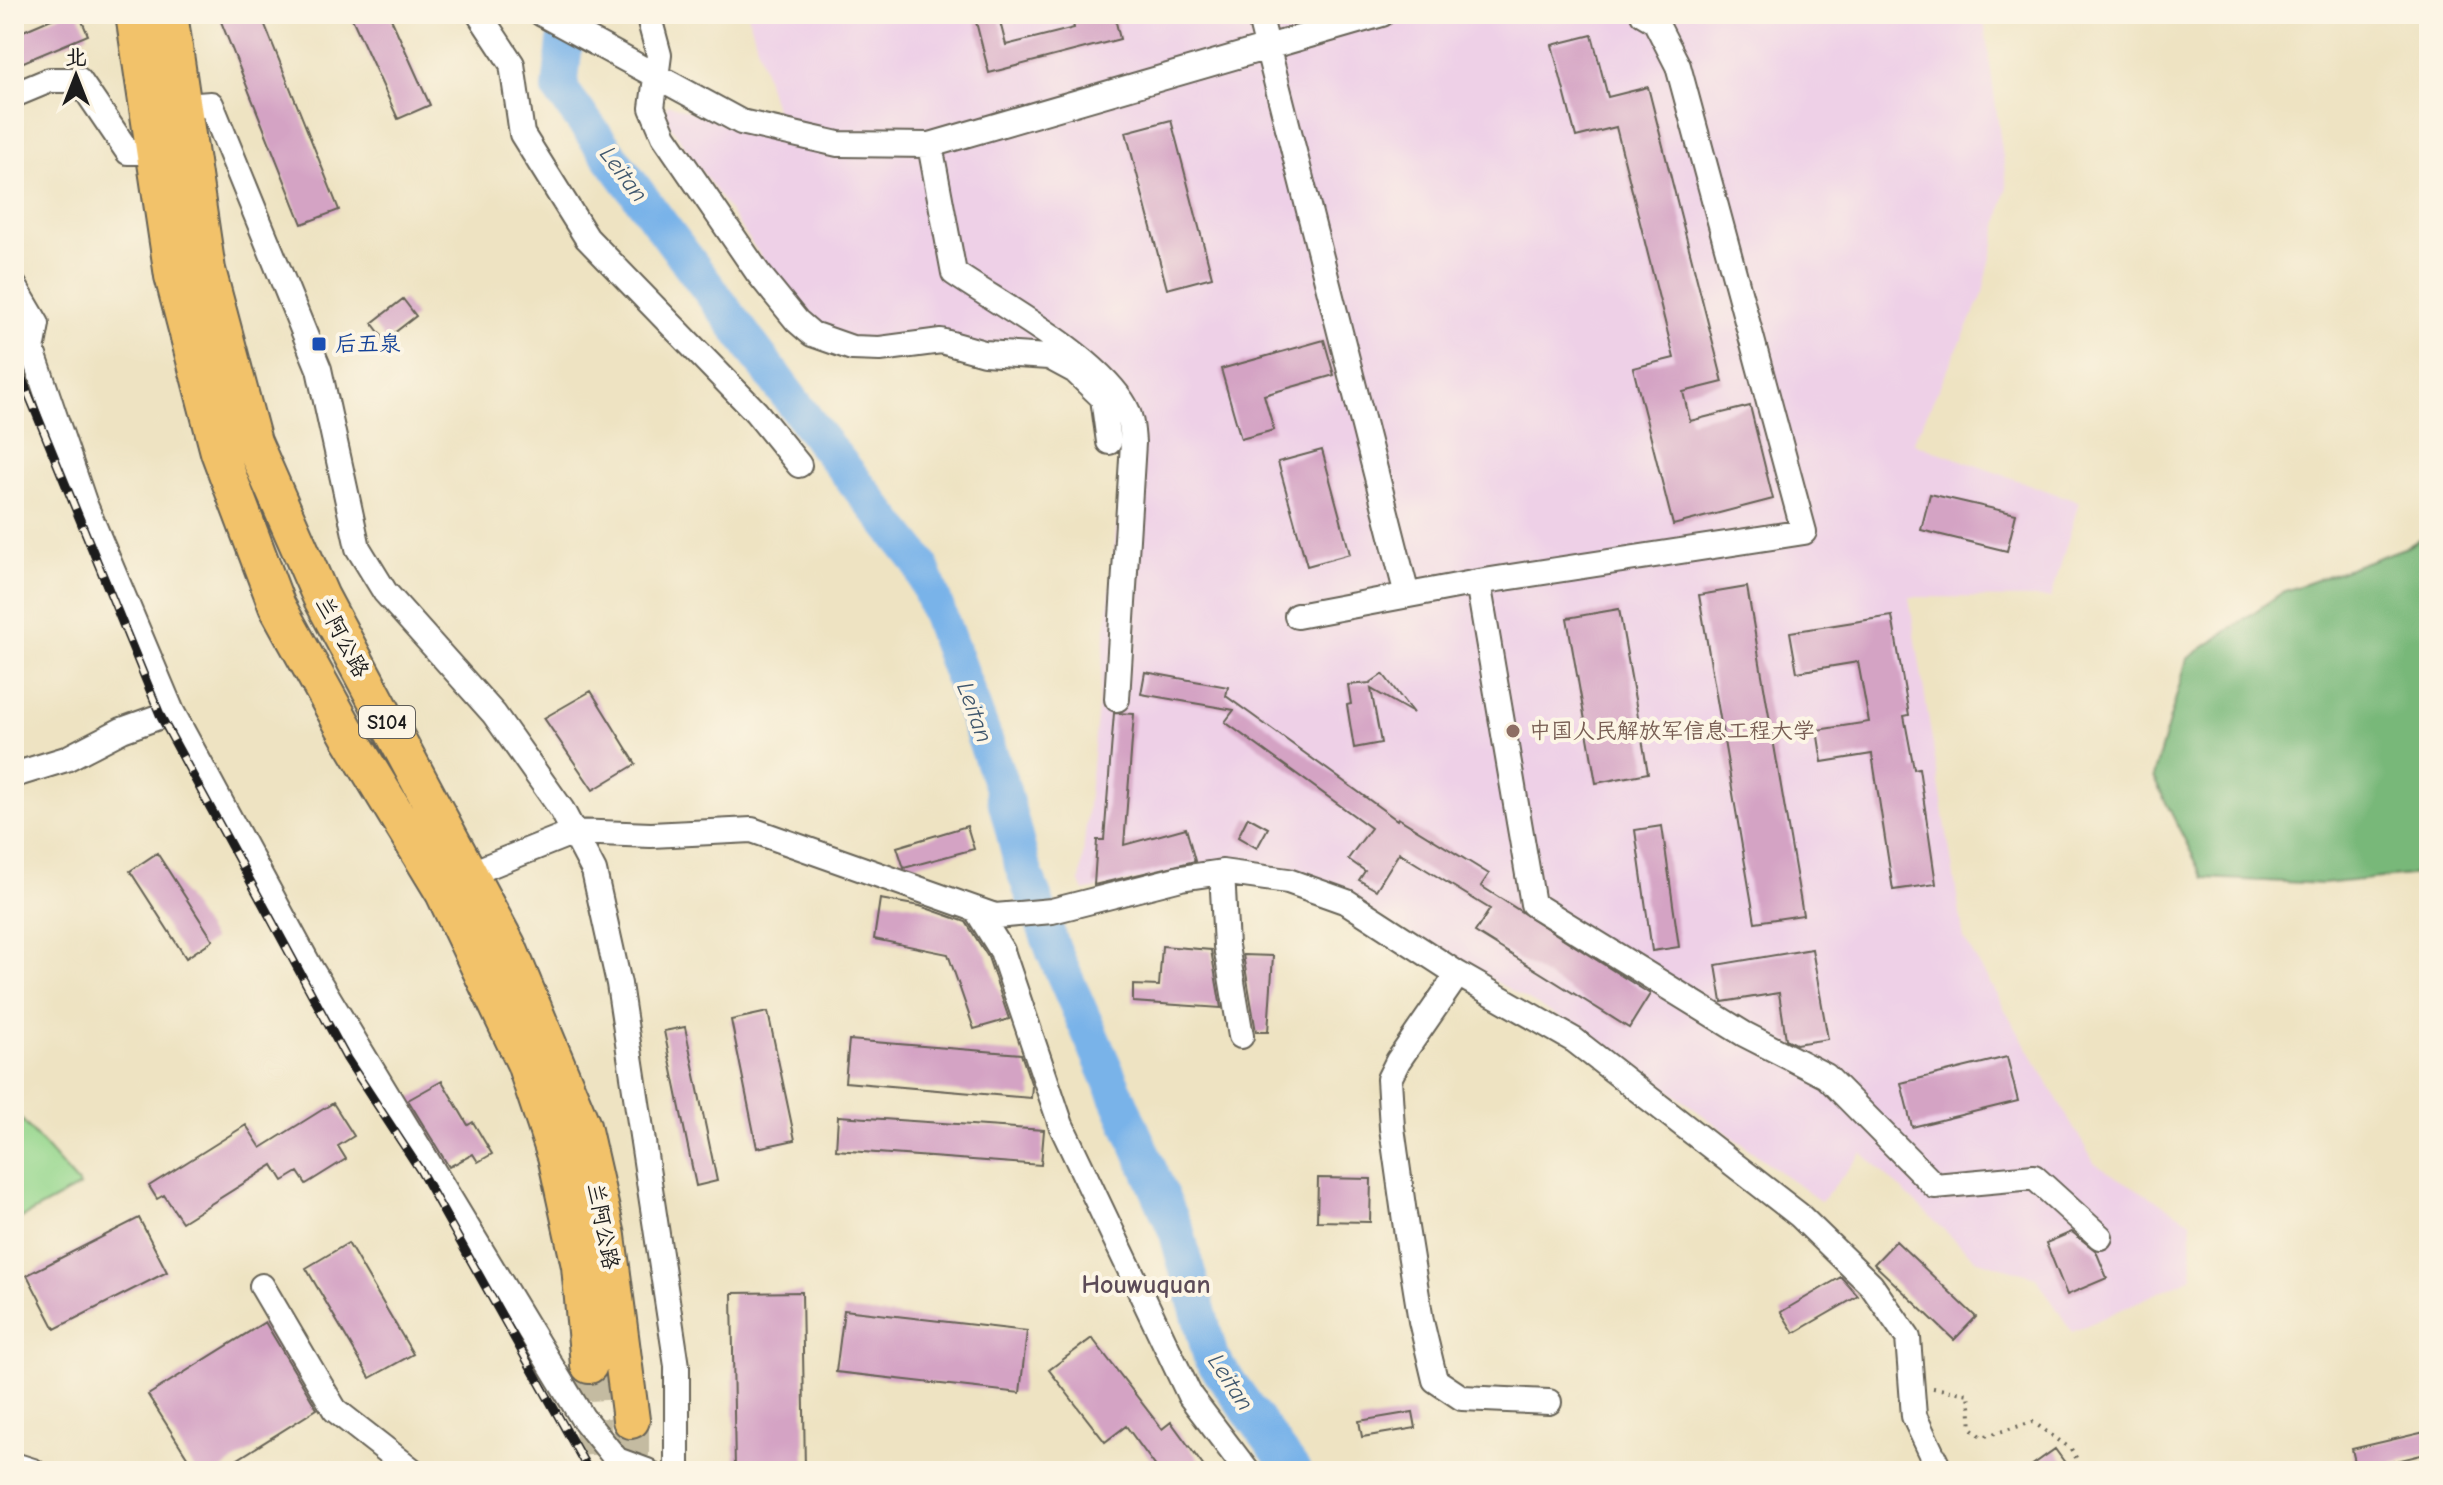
<svg xmlns="http://www.w3.org/2000/svg" width="2443" height="1485" viewBox="0 0 2443 1485" font-family="'Comic Neue','LXGW WenKai TC',sans-serif">
	<style>
		.built { fill: #eed0e7 }
		.green { fill: #96d78e; stroke: #597a55; stroke-width: 2 }
		.forest { fill: #78b879; stroke: #4a6a4a; stroke-width: 2 }
		.lines { fill: none; stroke-linecap: round; stroke-linejoin: round }
		.river { stroke: #79b3e9; stroke-width: 36 }
		.building { fill: #d4a3c4 }
		.highway-tunnel { stroke: #c4bba1; stroke-width: 36; stroke-dasharray: 36 18; stroke-linecap: butt }
		.minor-casing { stroke: #666256; stroke-width: 28 }
		.highway-casing { stroke: #666256; stroke-width: 40 }
		.path { stroke: #666256; stroke-width: 4; stroke-dasharray: 2 6; stroke-linecap: butt }
		.minor { stroke: #fff; stroke-width: 24 }
		.highway { stroke: #f2c26a; stroke-width: 36 }
		.rail-casing { stroke: #1c1c1c; stroke-width: 9 }
		.rail { stroke: #fcf5e5; stroke-width: 6; stroke-dasharray: 18; stroke-linecap: butt }
		.transit-dot { fill: #1a4fb4; stroke: #fcf5e5; stroke-width: 3 }
		.education-dot { fill: #8d6e63; stroke: #fcf5e5; stroke-width: 3 }
		.labels { text-anchor: middle; dominant-baseline: central; stroke-width: 8; stroke-linejoin: round; paint-order: stroke }
		.shield { fill: #fcf5e5; stroke: #5f5d58; stroke-width: 2 }
		.shield-label { font-size: 20px; font-weight: bold; fill: #1c1c1c }
		.transit-label { font-size: 22px; fill: #164399; stroke: #fcf5e5; text-anchor: start }
		.street-label { font-size: 22px; fill: #1c1c1c; stroke: #fcf5e5 }
		.education-label { font-size: 22px; fill: #785e54; stroke: #fcf5e5; text-anchor: start }
		.water-label { font-size: 24px; font-style: italic; fill: #41586e; stroke: #fcf5e5 }
		.quarter-label { font-size: 26px; font-weight: bold; fill: #5c4b57; stroke: #fcf5e5 }
	</style>
	<rect width="100%" height="100%" fill="#fcf5e5"/>
	<filter id="ink" filterUnits="userSpaceOnUse"><feTurbulence type="fractalNoise" baseFrequency=".0125" numOctaves="2"/><feDisplacementMap in="SourceGraphic" scale="16" xChannelSelector="R" yChannelSelector="G"/><feConvolveMatrix kernelMatrix="1 2 1 2 8 2 1 2 1" color-interpolation-filters="sRGB"/></filter>
	<filter id="wash" filterUnits="userSpaceOnUse"><feTurbulence type="fractalNoise" baseFrequency=".006" numOctaves="4" result="noise"/><feDisplacementMap in="SourceGraphic" scale="32" xChannelSelector="R" yChannelSelector="G"/><feGaussianBlur stdDeviation="1.8" result="paint"/><feColorMatrix in="noise" values="0 0 0 0 0 0 0 0 0 0 0 0 0 0 0 0 0 1.4 0 .05"/><feComposite in="paint" operator="in"/></filter>
	<g filter="url(#wash)">
		<rect width="100%" height="100%" fill="#eee3c2"/>
		<path class="built" d="M 748,14 L 1983,14 L 2007,186 L 1982,297 L 1913,443 L 2079,502 L 2051,598 L 1909,597 L 1964,939 L 2095,1164 L 2191,1221 L 2192,1277 L 2072,1332 L 2036,1277 L 1975,1259 L 1862,1153 L 1821,1202 L 1605,1043 L 1311,878 L 1256,864 L 1199,868 L 1084,891 L 1080,883 L 1126,433 L 1111,398 L 1069,363 L 859,344 L 805,320 L 662,114 L 668,104 L 785,144 Z"/>
		<path class="green" d="M 14,1111 L 80,1186 L 14,1222 Z"/>
		<path class="forest" d="M 2429,533 L 2429,873 L 2323,884 L 2204,878 L 2153,777 L 2187,659 L 2283,592 L 2407,547 Z"/>
		<g class="lines">
			<path class="river" d="M 568,14 L 560,89 L 819,437 L 920,563 L 1002,787 L 1022,865 L 1054,952 L 1177,1233 L 1211,1358 L 1293,1471"/>
		</g>
		<g id="blocks">
			<path class="building" d="M 63,14 L 79,14 L 88,35 L 14,66 L 14,35 Z
				M 218,14 L 246,14 L 248,20 L 261,15 L 339,210 L 302,224 Z
				M 350,14 L 389,14 L 430,105 L 398,119 Z
				M 974,14 L 998,14 L 1006,45 L 1074,28 L 1071,14 L 1114,14 L 1120,39 L 989,73 Z
				M 1592,35 L 1608,97 L 1648,87 L 1723,382 L 1683,392 L 1690,421 L 1750,406 L 1773,499 L 1673,525 L 1633,368 L 1674,358 L 1616,127 L 1576,137 L 1552,45 Z
				M 1171,120 L 1212,277 L 1167,289 L 1126,132 Z
				M 403,299 L 416,316 L 385,340 L 372,323 Z
				M 1324,340 L 1334,375 L 1264,395 L 1274,430 L 1241,439 L 1221,369 Z
				M 1322,450 L 1350,554 L 1307,566 L 1278,462 Z
				M 1930,494 L 2016,514 L 2007,551 L 1921,530 Z
				M 1747,587 L 1803,915 L 1755,922 L 1699,595 Z
				M 1619,609 L 1648,773 L 1596,783 L 1567,618 Z
				M 1892,616 L 1909,715 L 1904,716 L 1914,769 L 1919,768 L 1936,884 L 1893,890 L 1872,754 L 1822,762 L 1817,730 L 1869,722 L 1858,662 L 1797,672 L 1790,632 Z
				M 1145,672 L 1228,687 L 1226,696 L 1397,820 L 1398,818 L 1489,874 L 1481,886 L 1650,994 L 1629,1028 L 1475,932 L 1490,909 L 1399,853 L 1376,890 L 1359,880 L 1365,871 L 1348,859 L 1371,828 L 1225,722 L 1234,710 L 1141,694 Z
				M 1383,674 L 1413,713 L 1371,689 L 1381,743 L 1354,748 L 1347,705 L 1351,704 L 1348,685 L 1370,683 Z
				M 591,691 L 636,764 L 593,790 L 544,718 Z
				M 1114,713 L 1134,714 L 1124,845 L 1186,828 L 1195,861 L 1094,885 L 1097,840 L 1104,840 Z
				M 1248,817 L 1268,828 L 1257,848 L 1238,837 Z
				M 967,826 L 974,849 L 904,868 L 897,847 Z
				M 1662,826 L 1679,947 L 1652,951 L 1635,830 Z
				M 157,853 L 213,940 L 186,958 L 130,871 Z
				M 880,899 L 920,906 L 966,922 L 988,957 L 1009,1019 L 974,1029 L 948,954 L 874,939 Z
				M 1162,946 L 1211,950 L 1221,1008 L 1133,1002 L 1133,985 L 1159,986 Z
				M 1812,949 L 1828,1039 L 1796,1044 L 1786,1039 L 1779,993 L 1722,1002 L 1716,965 Z
				M 1243,955 L 1273,956 L 1268,1032 L 1256,1032 Z
				M 768,1012 L 795,1140 L 757,1148 L 731,1020 Z
				M 685,1027 L 717,1181 L 696,1186 L 664,1031 Z
				M 849,1040 L 1021,1054 L 1032,1086 L 1031,1098 L 845,1082 Z
				M 2007,1057 L 2018,1101 L 1912,1127 L 1901,1083 Z
				M 442,1081 L 468,1125 L 473,1122 L 492,1154 L 478,1162 L 473,1154 L 449,1167 L 408,1100 Z
				M 333,1103 L 354,1136 L 338,1146 L 346,1159 L 306,1184 L 298,1172 L 283,1181 L 273,1165 L 182,1222 L 164,1195 L 157,1199 L 149,1186 L 246,1125 L 261,1148 Z
				M 838,1116 L 1044,1130 L 1041,1165 L 836,1150 Z
				M 1318,1178 L 1371,1179 L 1370,1222 L 1317,1221 Z
				M 139,1218 L 167,1272 L 55,1329 L 27,1275 Z
				M 2072,1232 L 2096,1251 L 2107,1278 L 2067,1295 L 2046,1243 Z
				M 1896,1241 L 1976,1317 L 1954,1340 L 1874,1264 Z
				M 348,1243 L 413,1354 L 370,1378 L 306,1268 Z
				M 1841,1277 L 1858,1296 L 1794,1333 L 1781,1312 Z
				M 802,1292 L 805,1469 L 735,1470 L 732,1293 Z
				M 844,1310 L 1027,1331 L 1020,1393 L 836,1372 Z
				M 265,1322 L 317,1409 L 219,1471 L 196,1471 L 148,1395 Z
				M 1092,1338 L 1162,1429 L 1171,1422 L 1207,1471 L 1159,1471 L 1126,1426 L 1105,1442 L 1049,1370 Z
				M 1413,1412 L 1416,1428 L 1362,1437 L 1359,1421 Z
				M 2429,1431 L 2429,1453 L 2377,1466 L 2378,1471 L 2357,1471 L 2352,1449 Z
				M 2055,1449 L 2071,1471 L 2024,1471 Z"/>
		</g>
	</g>
	<g filter="url(#ink)">
		<use href="#blocks" fill-opacity="0" stroke="#666256" stroke-width="2"/>
		<g class="lines">
			<path class="highway-tunnel" d="M 589,1365 L 596,1471
				M 631,1420 L 631,1471"/>
			<g class="minor-casing">
				<path id="minor" d="M 479,14 L 512,64 L 522,134 L 587,238 L 756,412 L 799,465
					M 542,14 L 741,122 L 838,144 L 930,145 L 1382,14
					M 648,14 L 659,55 L 652,108 L 664,136 L 758,273 L 797,321 L 812,334 L 852,348 L 880,349 L 941,341 L 984,353 L 1049,357 L 1075,371 L 1103,398 L 1109,442
					M 1259,14 L 1407,595
					M 14,95 L 50,80 L 79,80 L 128,152 L 155,152
					M 184,106 L 211,104 L 319,369 L 358,548 L 385,592 L 494,714 L 562,810 L 594,871 L 619,984 L 677,1366 L 677,1471
					M 930,145 L 954,273 C 1004,307 1089,352 1122,401 C 1131,414 1132,428 1133,443 L 1117,699
					M 14,285 L 37,324 L 32,350 L 85,505 L 172,712 L 311,969 L 582,1417 L 617,1460 L 647,1471
					M 1478,582 L 1533,904 L 1744,1034 L 1826,1076 L 1935,1186 L 2034,1177 L 2100,1237
					M 1297,616 L 1478,582 L 1804,532 L 1678,66 L 1655,21 L 1643,14
					M 14,775 L 66,759 L 122,730 L 172,712
					M 1222,872 L 1226,946 L 1241,1036
					M 459,882 L 469,874 L 574,832 L 651,835 L 752,830 L 995,916 L 1052,911 L 1181,878 L 1222,872 L 1288,881 L 1347,902 L 1458,974 L 1574,1040 L 1799,1215 L 1871,1285 L 1908,1338 L 1914,1416 L 1940,1471
					M 977,911 L 1002,951 L 1061,1125 L 1190,1396 L 1247,1471
					M 1458,974 L 1398,1061 L 1389,1079 L 1392,1128 L 1406,1228 L 1421,1321 L 1435,1380 L 1462,1398 L 1549,1402
					M 262,1286 L 335,1410 L 413,1471
					M 14,1465 L 33,1471"/>
			</g>
			<g class="highway-casing">
				<path id="highway" d="M 134,14 L 173,276 L 219,452 L 277,606 L 350,738 L 444,893 L 525,1063 L 556,1156 L 580,1266 L 589,1365
					M 169,14 L 207,270 L 253,442 L 321,597 L 507,945 L 582,1126 L 607,1236 L 631,1420"/>
			</g>
			<path class="path" d="M 14,381 L 21,396 L 14,407
				M 1933,1388 L 1969,1394 L 1972,1428 L 1982,1437 L 2033,1422 L 2071,1449 L 2084,1471"/>
			<use href="#minor" class="minor"/>
			<use href="#highway" class="highway"/>
			<g class="rail-casing">
				<path id="rail" d="M 14,359 L 161,717 L 347,1059 L 420,1170 L 589,1471"/>
			</g>
			<use href="#rail" class="rail"/>
		</g>
	</g>
	<rect class="transit-dot" x="311" y="336" width="16" height="16" rx="4"/>
	<circle class="education-dot" cx="1513" cy="731" r="8"/>
	<g class="labels">
		<rect class="shield" x="359" y="706" width="56" height="32" rx="6"/>
		<g class="shield-label">
			<text x="387" y="722">S104</text>
		</g>
		<g class="transit-label">
			<text x="335" y="344">后五泉</text>
		</g>
		<g class="street-label">
			<text transform="translate(342 637) rotate(62)">兰阿公路</text>
			<text transform="translate(603 1226) rotate(79)">兰阿公路</text>
		</g>
		<g class="education-label">
			<text x="1529" y="731">中国人民解放军信息工程大学</text>
		</g>
		<g class="water-label">
			<text transform="translate(624 174) rotate(53)">Leitan</text>
			<text transform="translate(975 712) rotate(70)">Leitan</text>
			<text transform="translate(1231 1382) rotate(57)">Leitan</text>
		</g>
		<g class="quarter-label">
			<text x="1146" y="1285">Houwuquan</text>
		</g>
	</g>
	<rect width="2443" height="1485" fill="none" stroke="#fcf5e5" stroke-width="48"/>
	<g transform="translate(76 76)" stroke="#fcf5e5" stroke-width="6" paint-order="stroke">
	<path d="M0-6L14 30L0 20L-14 30Z" fill="#1c1c1c"/>
	<text y="-12" font-size="22" font-weight="bold" text-anchor="middle" fill="#1c1c1c">北</text>
	</g>
</svg>
